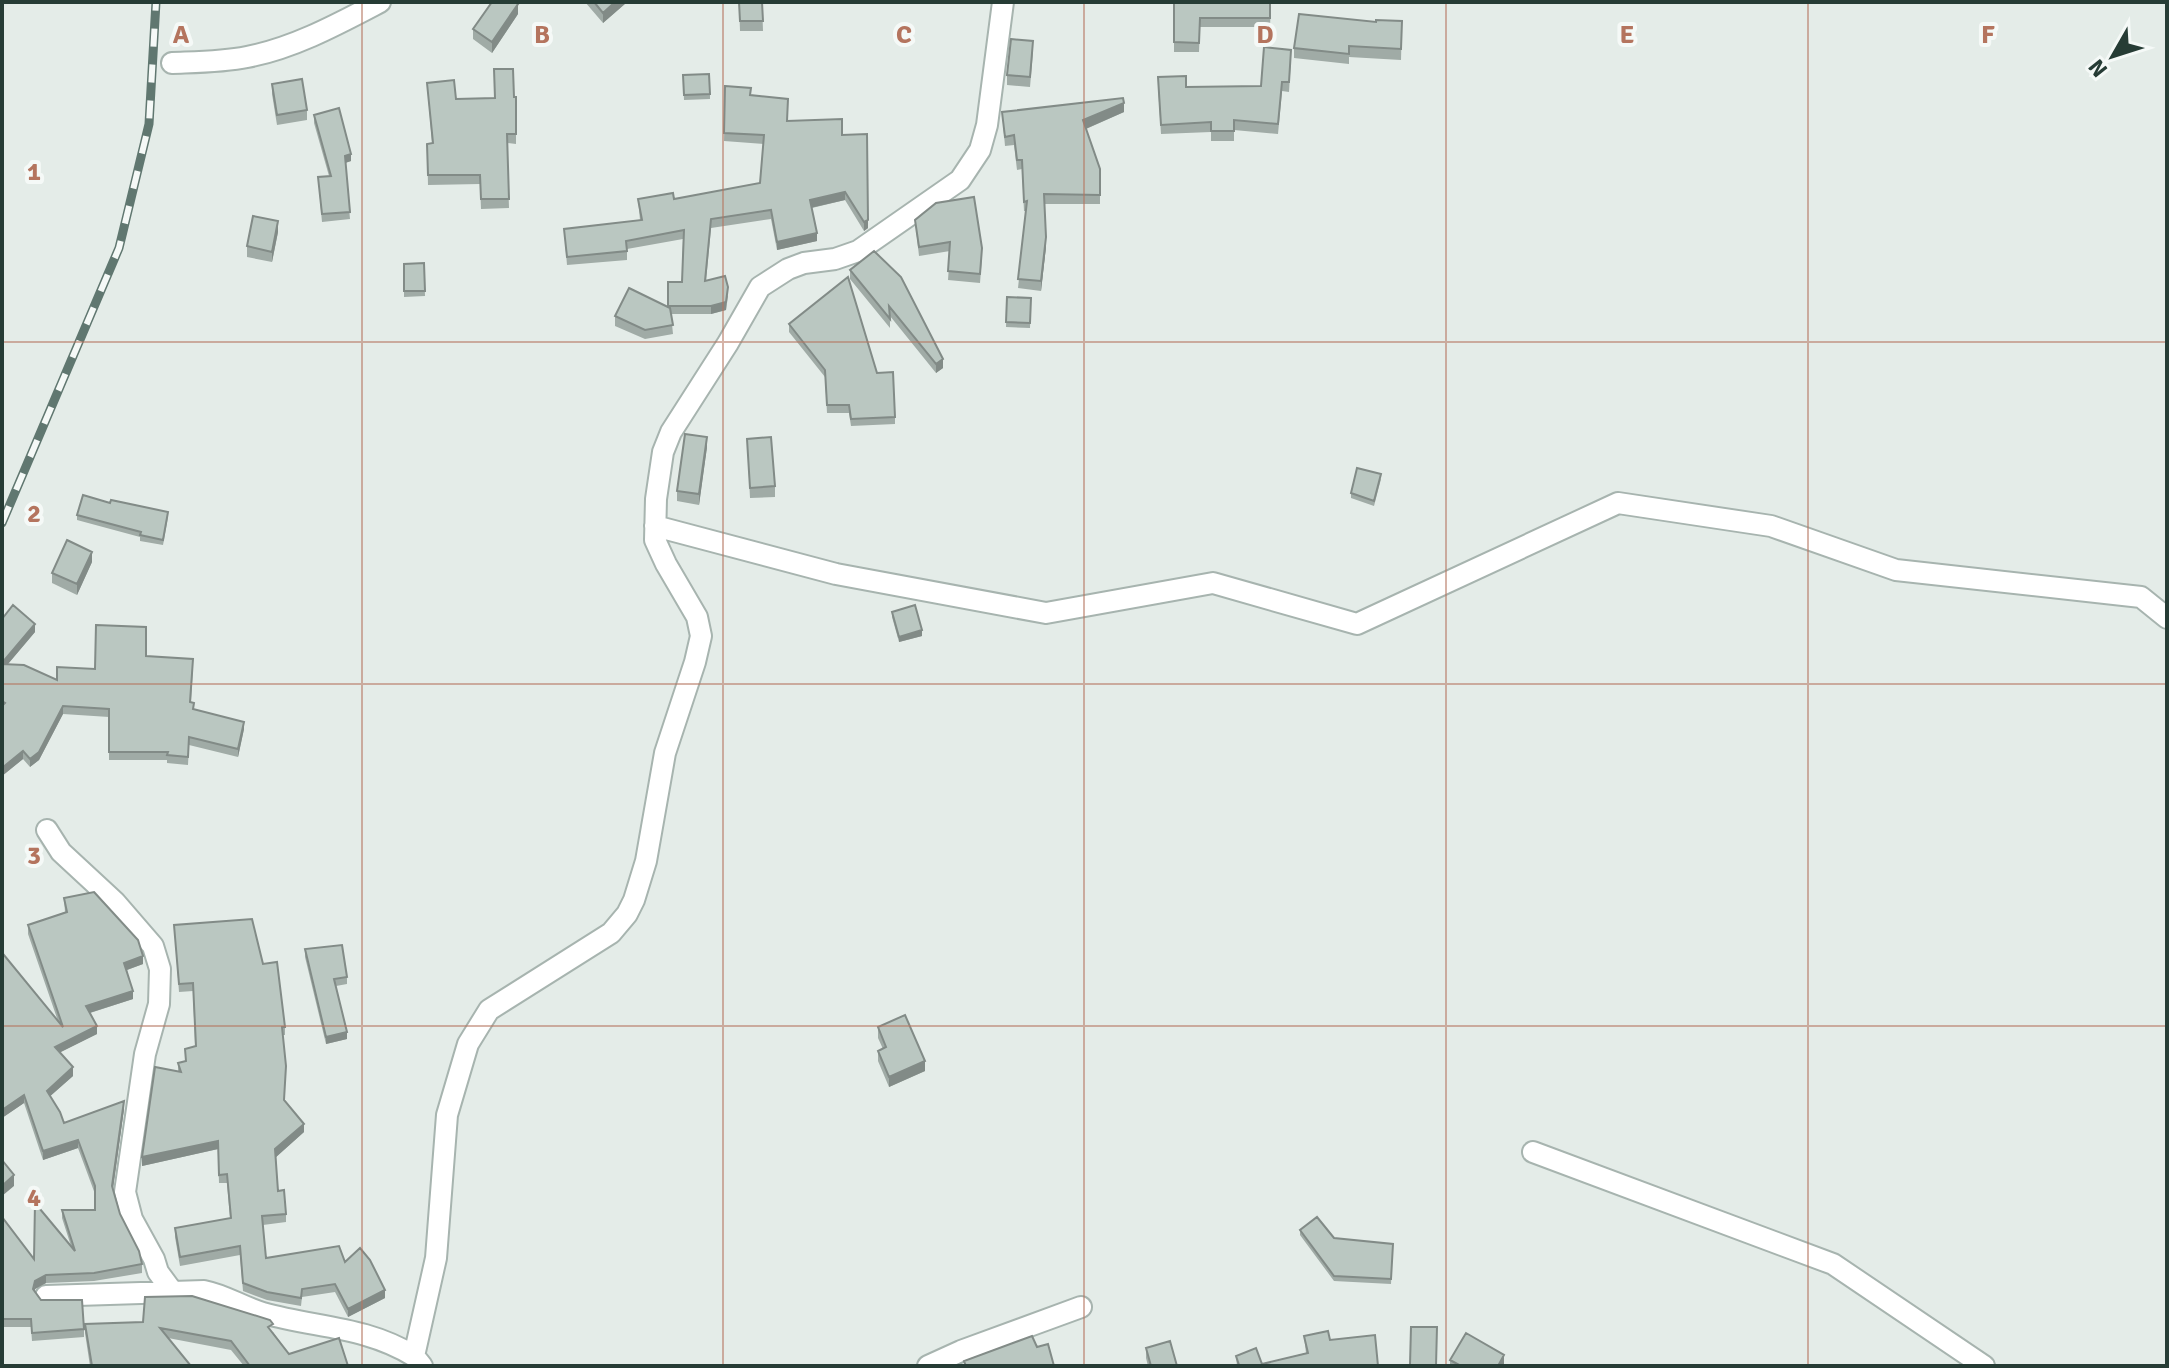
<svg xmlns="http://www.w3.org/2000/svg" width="2169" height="1368" viewBox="0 0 2169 1368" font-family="Signika,sans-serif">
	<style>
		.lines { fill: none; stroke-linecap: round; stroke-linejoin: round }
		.minor-casing { stroke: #a7b4af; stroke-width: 24 }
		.minor { stroke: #fff; stroke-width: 20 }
		.rail-casing { stroke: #607770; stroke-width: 9 }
		.rail { stroke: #f5f9f7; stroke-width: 6; stroke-dasharray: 18; stroke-linecap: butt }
		.wall { fill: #a0aba6 }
		.shaded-wall { fill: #828b87 }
		.building { fill: #bac7c1; stroke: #828b87; stroke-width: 2 }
		.grid { fill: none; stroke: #b4745e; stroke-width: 2; stroke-opacity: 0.55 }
		.grid-label { font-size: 26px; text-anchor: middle; font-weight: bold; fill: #b4745e; stroke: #f5f9f7; stroke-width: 8; stroke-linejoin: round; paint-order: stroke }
	</style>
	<rect width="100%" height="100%" fill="#e4ece8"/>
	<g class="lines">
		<g class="minor-casing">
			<path id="minor" d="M 172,63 C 197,62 223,62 247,57 C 294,48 338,24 380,2
				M 655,526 L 836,574 L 1046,613 L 1213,583 L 1357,624 L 1618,503 L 1771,526 L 1896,570 L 2141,597 L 2167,618
				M 47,830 L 61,852 L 115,902 L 153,946 L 160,969 L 159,1004 L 145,1054 L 125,1192 L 132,1219 L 154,1259 L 158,1272 L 172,1291
				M 1533,1152 L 1833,1264 L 1984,1366
				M 46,1296 L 204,1291 C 225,1295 242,1307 263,1313 C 316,1328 365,1326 414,1356
				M 422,1366 L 414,1356 L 436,1258 L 447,1115 L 468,1044 L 489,1010 L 611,933 L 627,914 L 634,900 L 646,861 L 665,753 L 695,662 L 701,636 L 697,617 L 666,564 L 655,540 L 656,499 L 663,452 L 671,432 L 728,343 L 760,287 L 788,269 L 804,263 L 835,259 L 858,251 L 960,180 L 980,150 L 987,125 L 1003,2
				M 928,1366 L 961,1351 L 1081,1307"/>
		</g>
		<use href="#minor" class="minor"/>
		<g class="rail-casing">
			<path id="rail" d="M 2,523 L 119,248 L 149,124 L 156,2"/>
		</g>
		<use href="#rail" class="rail"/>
	</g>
	<path class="wall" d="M 585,2 L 626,2 L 626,3 L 603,23 Z
		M 739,2 L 762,2 L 763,31 L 740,31 Z
		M 1174,2 L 1271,2 L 1270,27 L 1200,27 L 1199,52 L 1174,52 Z
		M 518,14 L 492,53 L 473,39 L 473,29 Z
		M 1402,21 L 1401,60 L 1349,57 L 1349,64 L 1294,58 L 1294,48 L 1376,22 Z
		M 1033,52 L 1030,87 L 1007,85 L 1007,75 Z
		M 1291,59 L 1289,92 L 1282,91 L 1278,134 L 1234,130 L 1234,141 L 1211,141 L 1211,132 L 1161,134 L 1158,87 L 1261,86 Z
		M 683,75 L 710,94 L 710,99 L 684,100 Z
		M 427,83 L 456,99 L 516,97 L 516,144 L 507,143 L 509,208 L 481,209 L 480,184 L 428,185 L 427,144 L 432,143 Z
		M 272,84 L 307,110 L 307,120 L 277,125 L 272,94 Z
		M 725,86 L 750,95 L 787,121 L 842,135 L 868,228 L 864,231 L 845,200 L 812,208 L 817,241 L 777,250 L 771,219 L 711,228 L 706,281 L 728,296 L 726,310 L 711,314 L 671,314 L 673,334 L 645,339 L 615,326 L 615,316 L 668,307 L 668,282 L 682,282 L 683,239 L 627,249 L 627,260 L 567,265 L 564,229 L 640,220 L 638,199 L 674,199 L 760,183 L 764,144 L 724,141 Z
		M 1002,112 L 1124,112 L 1086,129 L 1100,169 L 1100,204 L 1044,204 L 1046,247 L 1041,291 L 1018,288 L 1026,211 L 1024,211 L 1022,169 L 1017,170 L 1014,145 L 1005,146 Z
		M 314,115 L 351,161 L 345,163 L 350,219 L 322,222 L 318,177 L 329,176 L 314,123 Z
		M 915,220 L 982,257 L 980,283 L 948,280 L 950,251 L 919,256 Z
		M 278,232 L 272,262 L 247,257 L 247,246 Z
		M 874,251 L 943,368 L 936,373 L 890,316 L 890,328 L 850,279 L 850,270 Z
		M 424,263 L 425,296 L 404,297 L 404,264 Z
		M 1007,297 L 1031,298 L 1030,328 L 1006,327 Z
		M 789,324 L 877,373 L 895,417 L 895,424 L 851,426 L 849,413 L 827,413 L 825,377 L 789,332 Z
		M 747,439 L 775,486 L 775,497 L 750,498 Z
		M 707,447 L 699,505 L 677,501 L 677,491 Z
		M 1381,479 L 1374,506 L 1351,498 L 1351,493 Z
		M 110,503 L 168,517 L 163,545 L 140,541 L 140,537 L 77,520 L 77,515 Z
		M 92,562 L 77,595 L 52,583 L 52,573 Z
		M 892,612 L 922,636 L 899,642 L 892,617 Z
		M 2,619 L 35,632 L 8,664 L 57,680 L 146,656 L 193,667 L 191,702 L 194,709 L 244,729 L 238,757 L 189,745 L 188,765 L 167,763 L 167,760 L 109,760 L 109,717 L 63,714 L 39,760 L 30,767 L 23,759 L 2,776 Z
		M 64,898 L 143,964 L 127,970 L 133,999 L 90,1013 L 97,1034 L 60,1052 L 73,1076 L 50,1096 L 64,1123 L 124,1109 L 113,1189 L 120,1214 L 142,1264 L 142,1273 L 94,1281 L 46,1283 L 35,1289 L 35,1291 L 41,1300 L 84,1329 L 84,1337 L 32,1341 L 31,1327 L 2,1327 L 2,1217 L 34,1259 L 71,1246 L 62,1218 L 62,1210 L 95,1210 L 95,1194 L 78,1148 L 43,1160 L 24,1103 L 2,1118 L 2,957 L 58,1021 L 28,934 L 28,925 L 65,912 Z
		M 174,925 L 263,964 L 285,1027 L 285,1035 L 283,1035 L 285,1101 L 304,1132 L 276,1157 L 278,1191 L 286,1214 L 286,1222 L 263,1225 L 266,1258 L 345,1262 L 385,1298 L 348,1317 L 335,1292 L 302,1297 L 301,1306 L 267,1300 L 243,1291 L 240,1255 L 180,1266 L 175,1237 L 175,1228 L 230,1218 L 227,1183 L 219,1183 L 218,1149 L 142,1166 L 178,1072 L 178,1063 L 185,1061 L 185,1049 L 195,1046 L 193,991 L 179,992 Z
		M 305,949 L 347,977 L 347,984 L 336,986 L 347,1039 L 326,1044 L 305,957 Z
		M 878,1027 L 925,1071 L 889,1087 L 878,1061 L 878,1051 L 883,1049 L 878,1038 Z
		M 1300,1230 L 1334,1238 L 1393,1244 L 1391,1284 L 1334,1281 L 1300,1235 Z
		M 85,1324 L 273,1332 L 289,1354 L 348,1366 L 244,1366 L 231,1350 L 168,1338 L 191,1366 L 90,1366 L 85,1333 Z
		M 1304,1336 L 1330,1340 L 1378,1366 L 1237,1366 L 1236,1356 L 1262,1364 L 1306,1353 Z
		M 1146,1348 L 1177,1366 L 1148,1366 L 1146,1358 Z
		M 1450,1360 L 1504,1365 L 1504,1366 L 1450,1366 Z"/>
	<path class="shaded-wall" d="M 615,2 L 626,2 L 626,3 L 603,23 L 603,13 Z
		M 518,4 L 518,14 L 492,53 L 492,42 Z
		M 1124,103 L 1124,112 L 1083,130 L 1083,120 Z
		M 351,154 L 351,161 L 345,163 L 345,156 Z
		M 845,192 L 845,200 L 810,208 L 810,200 Z
		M 868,220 L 868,228 L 864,231 L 864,222 Z
		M 278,221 L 278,232 L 272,262 L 272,252 Z
		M 817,233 L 817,241 L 777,250 L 777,242 Z
		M 1046,237 L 1046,247 L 1041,291 L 1041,281 Z
		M 728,287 L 726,310 L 711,314 L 711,306 Z
		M 943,359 L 943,368 L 936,373 L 936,364 Z
		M 707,437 L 707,447 L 699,505 L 699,494 Z
		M 92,552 L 92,562 L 77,595 L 77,584 Z
		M 35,624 L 35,632 L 2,671 L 2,663 Z
		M 922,630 L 922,636 L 899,642 L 899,637 Z
		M 63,706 L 63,714 L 39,760 L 30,767 L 30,759 Z
		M 244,722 L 244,729 L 238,757 L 238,749 Z
		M 23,751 L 23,759 L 2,776 L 2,768 Z
		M 143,956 L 143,964 L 124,971 L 124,963 Z
		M 133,991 L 133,999 L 86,1014 L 86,1006 Z
		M 97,1026 L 97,1034 L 55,1055 L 55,1047 Z
		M 347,1032 L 347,1039 L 326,1044 L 326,1037 Z
		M 925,1061 L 925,1071 L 889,1087 L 889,1077 Z
		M 73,1067 L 73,1076 L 47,1099 L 47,1091 Z
		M 24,1095 L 24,1103 L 2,1118 L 2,1110 Z
		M 124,1101 L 124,1109 L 112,1195 L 112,1186 Z
		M 304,1124 L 304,1132 L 275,1158 L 275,1149 Z
		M 78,1140 L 78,1148 L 43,1160 L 43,1151 Z
		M 218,1141 L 218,1149 L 142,1166 L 142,1157 Z
		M 14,1175 L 14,1186 L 2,1196 L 2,1186 Z
		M 46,1275 L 46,1283 L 35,1289 L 33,1297 L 35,1281 Z
		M 385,1290 L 385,1298 L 348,1317 L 348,1309 Z
		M 1504,1355 L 1504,1365 L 1498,1366 Z"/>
	<path class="building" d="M 492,2 L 515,2 L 518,4 L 492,42 L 473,29 Z
		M 594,2 L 615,2 L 603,13 Z
		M 739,2 L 762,2 L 763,21 L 740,21 Z
		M 1174,2 L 1270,2 L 1270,18 L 1200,18 L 1199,43 L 1174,42 Z
		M 1299,14 L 1376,22 L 1376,20 L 1402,21 L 1401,49 L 1349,46 L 1349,54 L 1294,48 Z
		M 1011,39 L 1033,41 L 1030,77 L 1007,75 Z
		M 1264,47 L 1291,50 L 1289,82 L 1282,82 L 1278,124 L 1234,120 L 1234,131 L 1211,131 L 1211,122 L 1161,125 L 1158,77 L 1186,76 L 1186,87 L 1261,86 Z
		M 494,69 L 513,69 L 514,97 L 516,97 L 516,134 L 507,134 L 509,199 L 481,199 L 480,175 L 428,175 L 427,144 L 433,143 L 427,83 L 454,80 L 456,99 L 495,98 Z
		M 709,74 L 710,94 L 684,95 L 683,75 Z
		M 302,79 L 307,110 L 277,115 L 272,84 Z
		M 725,86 L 751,88 L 750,95 L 788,99 L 787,121 L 842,119 L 842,135 L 867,134 L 868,220 L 864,222 L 845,192 L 810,200 L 817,233 L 777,242 L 771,210 L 711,219 L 705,281 L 725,276 L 728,287 L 726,302 L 711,306 L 668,306 L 668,282 L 682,282 L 684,230 L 626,241 L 627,251 L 567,257 L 564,229 L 642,220 L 638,199 L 673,193 L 674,199 L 760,183 L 764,135 L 724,133 Z
		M 1123,98 L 1124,103 L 1083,120 L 1100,169 L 1100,195 L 1044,194 L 1046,237 L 1041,281 L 1018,279 L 1027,201 L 1024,202 L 1022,160 L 1017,160 L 1014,135 L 1005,137 L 1002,112 Z
		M 339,108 L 351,154 L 345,156 L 350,212 L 322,214 L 318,177 L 331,176 L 314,115 Z
		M 974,197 L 982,248 L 980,274 L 948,271 L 950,242 L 919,247 L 915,220 L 936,203 Z
		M 253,216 L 278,221 L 272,252 L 247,246 Z
		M 874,251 L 901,277 L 943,359 L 936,364 L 889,306 L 890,319 L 850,270 Z
		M 424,263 L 425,291 L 404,291 L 404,264 Z
		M 848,277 L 877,373 L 893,372 L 895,417 L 851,419 L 849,405 L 827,405 L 825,370 L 789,324 Z
		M 629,288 L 670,308 L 673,325 L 645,330 L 615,316 Z
		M 1007,297 L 1031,298 L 1030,323 L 1006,322 Z
		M 685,434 L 707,437 L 699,494 L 677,491 Z
		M 771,437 L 775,486 L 750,488 L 747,439 Z
		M 1357,468 L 1381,474 L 1374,501 L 1351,493 Z
		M 83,495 L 110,503 L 111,500 L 168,512 L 163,540 L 140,535 L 141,532 L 77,515 Z
		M 67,540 L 92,552 L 77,584 L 52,573 Z
		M 13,605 L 35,624 L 2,663 L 2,619 Z
		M 915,605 L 922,630 L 899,637 L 892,612 Z
		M 96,625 L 146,627 L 146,656 L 193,659 L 190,702 L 194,703 L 193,709 L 244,722 L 238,749 L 189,737 L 188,757 L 167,755 L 168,752 L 109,752 L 109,709 L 63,706 L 39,752 L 30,759 L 23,751 L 2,768 L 2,706 L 5,703 L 2,701 L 2,664 L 24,665 L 57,680 L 57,667 L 95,669 Z
		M 94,892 L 138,940 L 143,956 L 124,963 L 133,991 L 86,1006 L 97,1026 L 55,1047 L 73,1067 L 47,1091 L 60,1112 L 64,1123 L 124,1101 L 112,1186 L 120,1214 L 139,1251 L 142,1264 L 94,1273 L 46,1275 L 35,1281 L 33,1289 L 41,1300 L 82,1300 L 84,1329 L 32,1333 L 31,1319 L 2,1319 L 2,1217 L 34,1259 L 35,1203 L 75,1251 L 62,1210 L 95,1210 L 95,1186 L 78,1140 L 43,1151 L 24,1095 L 2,1110 L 2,957 L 4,955 L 63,1027 L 28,925 L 67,912 L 64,898 Z
		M 252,919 L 263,964 L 277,962 L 285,1027 L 282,1027 L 286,1066 L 284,1100 L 304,1124 L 275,1149 L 278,1191 L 284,1190 L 286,1214 L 262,1216 L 266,1258 L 339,1246 L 345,1262 L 360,1248 L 370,1260 L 385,1290 L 348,1309 L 335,1284 L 302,1289 L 301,1298 L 267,1292 L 243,1283 L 240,1246 L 180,1257 L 175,1228 L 231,1218 L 227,1174 L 219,1175 L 218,1141 L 142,1157 L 155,1067 L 181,1072 L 178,1063 L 186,1061 L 185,1049 L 196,1046 L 193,983 L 179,984 L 174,925 Z
		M 342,945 L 347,977 L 334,979 L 347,1032 L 326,1037 L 305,949 Z
		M 905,1015 L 925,1061 L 889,1077 L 878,1051 L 886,1047 L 878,1027 Z
		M 2,1160 L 14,1175 L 2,1186 Z
		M 1317,1217 L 1334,1238 L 1393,1244 L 1391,1279 L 1334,1276 L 1300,1230 Z
		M 192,1296 L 270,1320 L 273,1324 L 268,1327 L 289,1354 L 339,1338 L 348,1366 L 250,1366 L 231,1341 L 160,1328 L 191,1366 L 92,1366 L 85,1324 L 143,1322 L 145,1297 Z
		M 1411,1327 L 1437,1327 L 1436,1366 L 1410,1365 Z
		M 1328,1331 L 1330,1340 L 1375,1335 L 1378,1366 L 1237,1366 L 1239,1365 L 1236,1356 L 1256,1348 L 1262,1364 L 1308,1353 L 1304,1336 Z
		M 1466,1333 L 1504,1355 L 1498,1366 L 1461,1366 L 1450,1360 Z
		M 1032,1336 L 1037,1347 L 1048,1344 L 1054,1366 L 966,1366 L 964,1361 Z
		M 1170,1341 L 1177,1366 L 1151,1366 L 1146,1348 Z"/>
	<path class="grid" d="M 362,2 L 362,1366M 723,2 L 723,1366M 1084,2 L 1084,1366M 1446,2 L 1446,1366M 1808,2 L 1808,1366M 2,342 L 2167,342M 2,684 L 2167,684M 2,1026 L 2167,1026"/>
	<g class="grid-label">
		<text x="181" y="43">A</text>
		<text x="542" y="43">B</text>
		<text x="904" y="43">C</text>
		<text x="1265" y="43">D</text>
		<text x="1627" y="43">E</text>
		<text x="1988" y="43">F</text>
		<text x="34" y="180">1</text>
		<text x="34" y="522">2</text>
		<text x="34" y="864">3</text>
		<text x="34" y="1206">4</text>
	</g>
	<rect width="2169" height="1368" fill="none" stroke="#263c35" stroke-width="8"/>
	<g transform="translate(2113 56) rotate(231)" stroke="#f5f9f7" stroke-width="6" paint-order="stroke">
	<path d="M0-6L14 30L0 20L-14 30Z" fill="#263c35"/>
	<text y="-12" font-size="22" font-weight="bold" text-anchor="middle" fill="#263c35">N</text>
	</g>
</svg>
